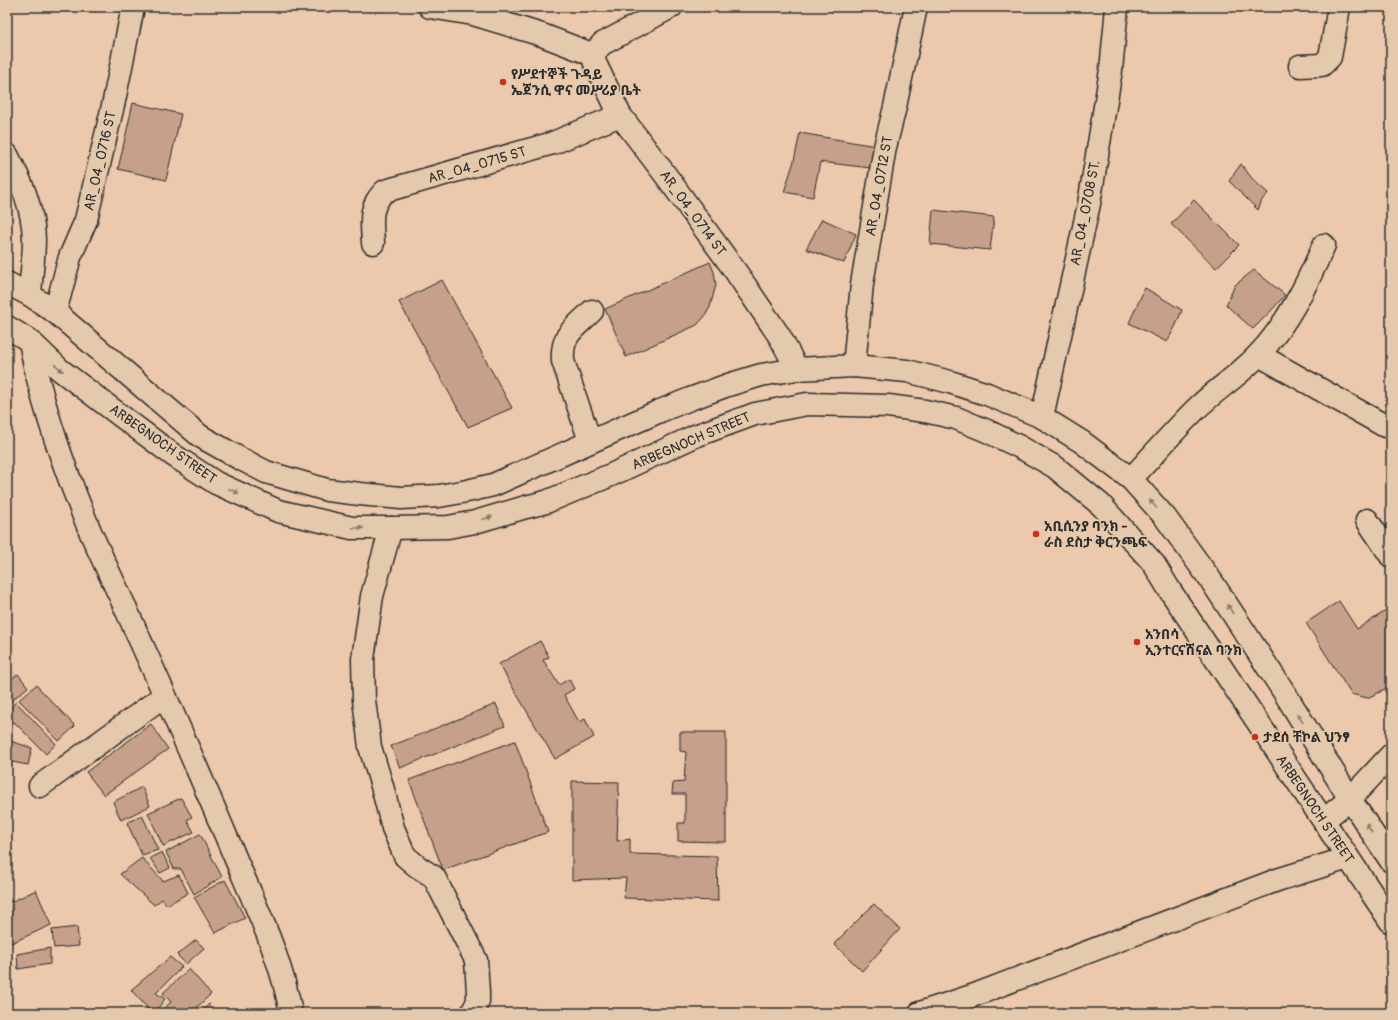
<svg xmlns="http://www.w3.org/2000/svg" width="1398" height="1020" viewBox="0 0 1398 1020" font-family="Pangolin,'Noto Sans Ethiopic',sans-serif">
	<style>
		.building { fill: #c6a08b; stroke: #2b2b2b }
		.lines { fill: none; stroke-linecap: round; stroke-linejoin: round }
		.minor-casing { stroke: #2b2b2b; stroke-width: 25 }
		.major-casing { stroke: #2b2b2b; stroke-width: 25 }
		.minor { stroke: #e5c9ac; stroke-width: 22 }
		.major { stroke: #e5c9ac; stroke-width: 22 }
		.oneway { fill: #887a6c }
		.poi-dot { fill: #c8321e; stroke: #e5c9ac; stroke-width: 1.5 }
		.labels { text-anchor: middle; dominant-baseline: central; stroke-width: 3.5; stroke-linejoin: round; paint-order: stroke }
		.poi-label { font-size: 14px; font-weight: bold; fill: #2b2b2b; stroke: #e5c9ac; text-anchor: start }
		.street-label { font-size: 14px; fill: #2b2b2b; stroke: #e5c9ac }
	</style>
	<rect width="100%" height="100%" fill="#ecc9ac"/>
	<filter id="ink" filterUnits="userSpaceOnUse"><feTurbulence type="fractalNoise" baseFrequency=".025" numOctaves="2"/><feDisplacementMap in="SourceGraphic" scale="8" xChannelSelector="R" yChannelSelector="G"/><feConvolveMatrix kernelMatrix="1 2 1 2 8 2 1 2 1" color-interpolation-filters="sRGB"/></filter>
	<g filter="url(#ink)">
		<path class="building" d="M 133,103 L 181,114 L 166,180 L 118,169 Z
			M 800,133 L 829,138 L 881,147 L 871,168 L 820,162 L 813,197 L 784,192 L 794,161 Z
			M 1241,164 L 1254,181 L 1268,193 L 1262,200 L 1258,210 L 1229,181 Z
			M 1194,200 L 1239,245 L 1216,268 L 1171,224 Z
			M 933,210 L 994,217 L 990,250 L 930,244 Z
			M 822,219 L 856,234 L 844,263 L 806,249 Z
			M 710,262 L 714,272 L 716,285 L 710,307 L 705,316 L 697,325 L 626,357 L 605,309 Z
			M 1254,270 L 1285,295 L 1270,312 L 1253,329 L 1226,305 L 1235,285 Z
			M 442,280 L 512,408 L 468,427 L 399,302 Z
			M 1145,288 L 1182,310 L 1176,325 L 1167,342 L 1129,323 Z
			M 1339,601 L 1357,629 L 1389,609 L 1391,612 L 1391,684 L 1380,692 L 1367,698 L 1351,694 L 1306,623 Z
			M 540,641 L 549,657 L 543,660 L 559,685 L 569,679 L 574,689 L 564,695 L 579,722 L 585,719 L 594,737 L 555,759 L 499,664 Z
			M 18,674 L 28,687 L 7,704 L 7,683 Z
			M 36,685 L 75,726 L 59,741 L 19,700 Z
			M 16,702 L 56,744 L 46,754 L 7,715 L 7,711 Z
			M 496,704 L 505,726 L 400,768 L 391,746 Z
			M 151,724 L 168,749 L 104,795 L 86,772 Z
			M 680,732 L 726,732 L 726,842 L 678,841 L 678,823 L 685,823 L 685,794 L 672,794 L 673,783 L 684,782 L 686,752 L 680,751 Z
			M 7,740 L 32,748 L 28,765 L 7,761 Z
			M 515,741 L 548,832 L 443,870 L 409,780 Z
			M 572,781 L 619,782 L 617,841 L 630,839 L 630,854 L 717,856 L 718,901 L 624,898 L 626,878 L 572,880 Z
			M 142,787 L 150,806 L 121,820 L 113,802 Z
			M 181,798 L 192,817 L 187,820 L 194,832 L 163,846 L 148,813 Z
			M 142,815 L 158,850 L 142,855 L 127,823 Z
			M 200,834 L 222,877 L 194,894 L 181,869 L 174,869 L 166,852 Z
			M 162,852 L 170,868 L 160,873 L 150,858 Z
			M 142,858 L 163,881 L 179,875 L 188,893 L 167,905 L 162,899 L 154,905 L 120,874 Z
			M 225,880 L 245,918 L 215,933 L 194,897 Z
			M 36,890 L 51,925 L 7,945 L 7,893 L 11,902 Z
			M 874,904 L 900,929 L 862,971 L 834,944 Z
			M 77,927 L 79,946 L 54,948 L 52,930 Z
			M 196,940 L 204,948 L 186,964 L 177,955 Z
			M 50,948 L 50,964 L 18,969 L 17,954 Z
			M 170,957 L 182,967 L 156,993 L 165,999 L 154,1013 L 152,1013 L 131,990 Z
			M 189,969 L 211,994 L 196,1008 L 198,1011 L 196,1013 L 159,1013 L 171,1002 L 163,993 Z
			M 209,1004 L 218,1013 L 201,1013 Z"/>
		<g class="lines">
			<g class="minor-casing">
				<path id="minor" d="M 430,7 L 473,14 L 542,35 L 594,55
					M 671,7 L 602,44 C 597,49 594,53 594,61 L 620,115 L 667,177 L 736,272 L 780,337 L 797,369
					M 1300,66 L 1322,65 L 1330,57 L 1339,7
					M 7,155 C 22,183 33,208 34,239 C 34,257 31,276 30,295
					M 373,243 C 372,222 368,207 385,191 L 553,143 L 620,115
					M 55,312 L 70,257 L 86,220 L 114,101 L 133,7
					M 30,341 C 41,405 65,471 90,531 C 104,563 120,595 134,627 C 168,701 200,775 232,850 C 254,903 281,956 291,1013
					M 1259,355 L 1385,426
					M 854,366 L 862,284 L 885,147 L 895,107 L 916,7
					M 1042,417 L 1089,204 L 1111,70 L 1117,7
					M 590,441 L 563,361 C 561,334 574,329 592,311
					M 1131,479 C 1152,456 1173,432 1195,410 C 1215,390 1240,375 1259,354 C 1288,323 1307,284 1324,245
					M 1367,520 L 1391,556
					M 391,528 L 372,596 L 363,659 L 364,700 L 370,747 L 382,786 L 393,828 L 405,856 L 418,867 L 434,877 L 476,960 L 478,993 L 478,1001 L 472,1013
					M 40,786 L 165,695
					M 1324,820 L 1350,799 L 1391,755
					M 920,1013 L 972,996 L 1277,880 L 1348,858"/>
			</g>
			<g class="major-casing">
				<path id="major" d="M 7,283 L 30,295 L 55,312 L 200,436 L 239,458 L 266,472 L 327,490 L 360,494 L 401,498 L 439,496 L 467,491 L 493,485 L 660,411 L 690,399 L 728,385 L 761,375 L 797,369 L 854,366 L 907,371 L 950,382 L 987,394 L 1042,417 L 1082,442 L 1131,479 L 1165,517 L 1212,582 L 1284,692 L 1350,799 L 1391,861
					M 7,327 L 30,341 L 59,369 L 125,419 L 173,455 L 216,483 L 278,511 L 352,528 L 391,528 L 448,527 L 475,522 L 526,507 L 546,502 L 611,475 L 695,436 L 755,414 L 807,404 L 888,406 L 925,411 L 956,418 L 987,431 L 1020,447 L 1055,467 L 1101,505 L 1154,564 L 1169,589 L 1391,922"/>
			</g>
			<use href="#minor" class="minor"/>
			<use href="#major" class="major"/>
		</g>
		<defs><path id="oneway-solid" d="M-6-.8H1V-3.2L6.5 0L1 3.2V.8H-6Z"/></defs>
		<g class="oneway">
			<use href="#oneway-solid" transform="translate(59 368) rotate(41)"/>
			<use href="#oneway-solid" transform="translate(234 491) rotate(24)"/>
			<use href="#oneway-solid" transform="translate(1153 504) rotate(-131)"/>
			<use href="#oneway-solid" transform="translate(487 518) rotate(-17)"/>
			<use href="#oneway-solid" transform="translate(358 528) rotate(2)"/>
			<use href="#oneway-solid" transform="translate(1230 609) rotate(-123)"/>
			<use href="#oneway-solid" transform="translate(1300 718) rotate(-122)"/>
			<use href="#oneway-solid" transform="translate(1369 828) rotate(-123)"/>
		</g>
	</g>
	<g class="poi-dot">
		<circle cx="503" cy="82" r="4"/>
		<circle cx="1036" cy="534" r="4"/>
		<circle cx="1137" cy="642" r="4"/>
		<circle cx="1255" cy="737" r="4"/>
	</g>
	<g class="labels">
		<g class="poi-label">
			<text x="511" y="74">የሥደተኞች ጉዳይ<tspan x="511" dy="16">ኤጀንሲ ዋና መሥሪያ ቤት</tspan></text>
			<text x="1044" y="526">አቢሲንያ ባንክ -<tspan x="1044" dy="16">ራስ ደስታ ቅርንጫፍ</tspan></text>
			<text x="1145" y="634">አንበሳ<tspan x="1145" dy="16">ኢንተርናሽናል ባንክ</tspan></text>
			<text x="1263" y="737">ታደሰ ቸኮል ህንፃ</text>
		</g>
		<g class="street-label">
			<text transform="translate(100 161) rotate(-77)">AR_04_0716 ST</text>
			<text transform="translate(477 165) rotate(-16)">AR_04_0715 ST</text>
			<text transform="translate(879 186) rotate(-80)">AR_04_0712 ST</text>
			<text transform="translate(693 213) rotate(54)">AR_04_0714 ST</text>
			<text transform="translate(1085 213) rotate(-79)">AR_04_0708 ST.</text>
			<text transform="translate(691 441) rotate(-23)">ARBEGNOCH STREET</text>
			<text transform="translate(163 444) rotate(35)">ARBEGNOCH STREET</text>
			<text transform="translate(1315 809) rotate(56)">ARBEGNOCH STREET</text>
		</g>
	</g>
	<rect width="1398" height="1020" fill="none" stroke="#e5c9ac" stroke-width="24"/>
	<rect x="12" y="12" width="1374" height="996" fill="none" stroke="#2b2b2b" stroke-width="1.5" filter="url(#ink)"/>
</svg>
